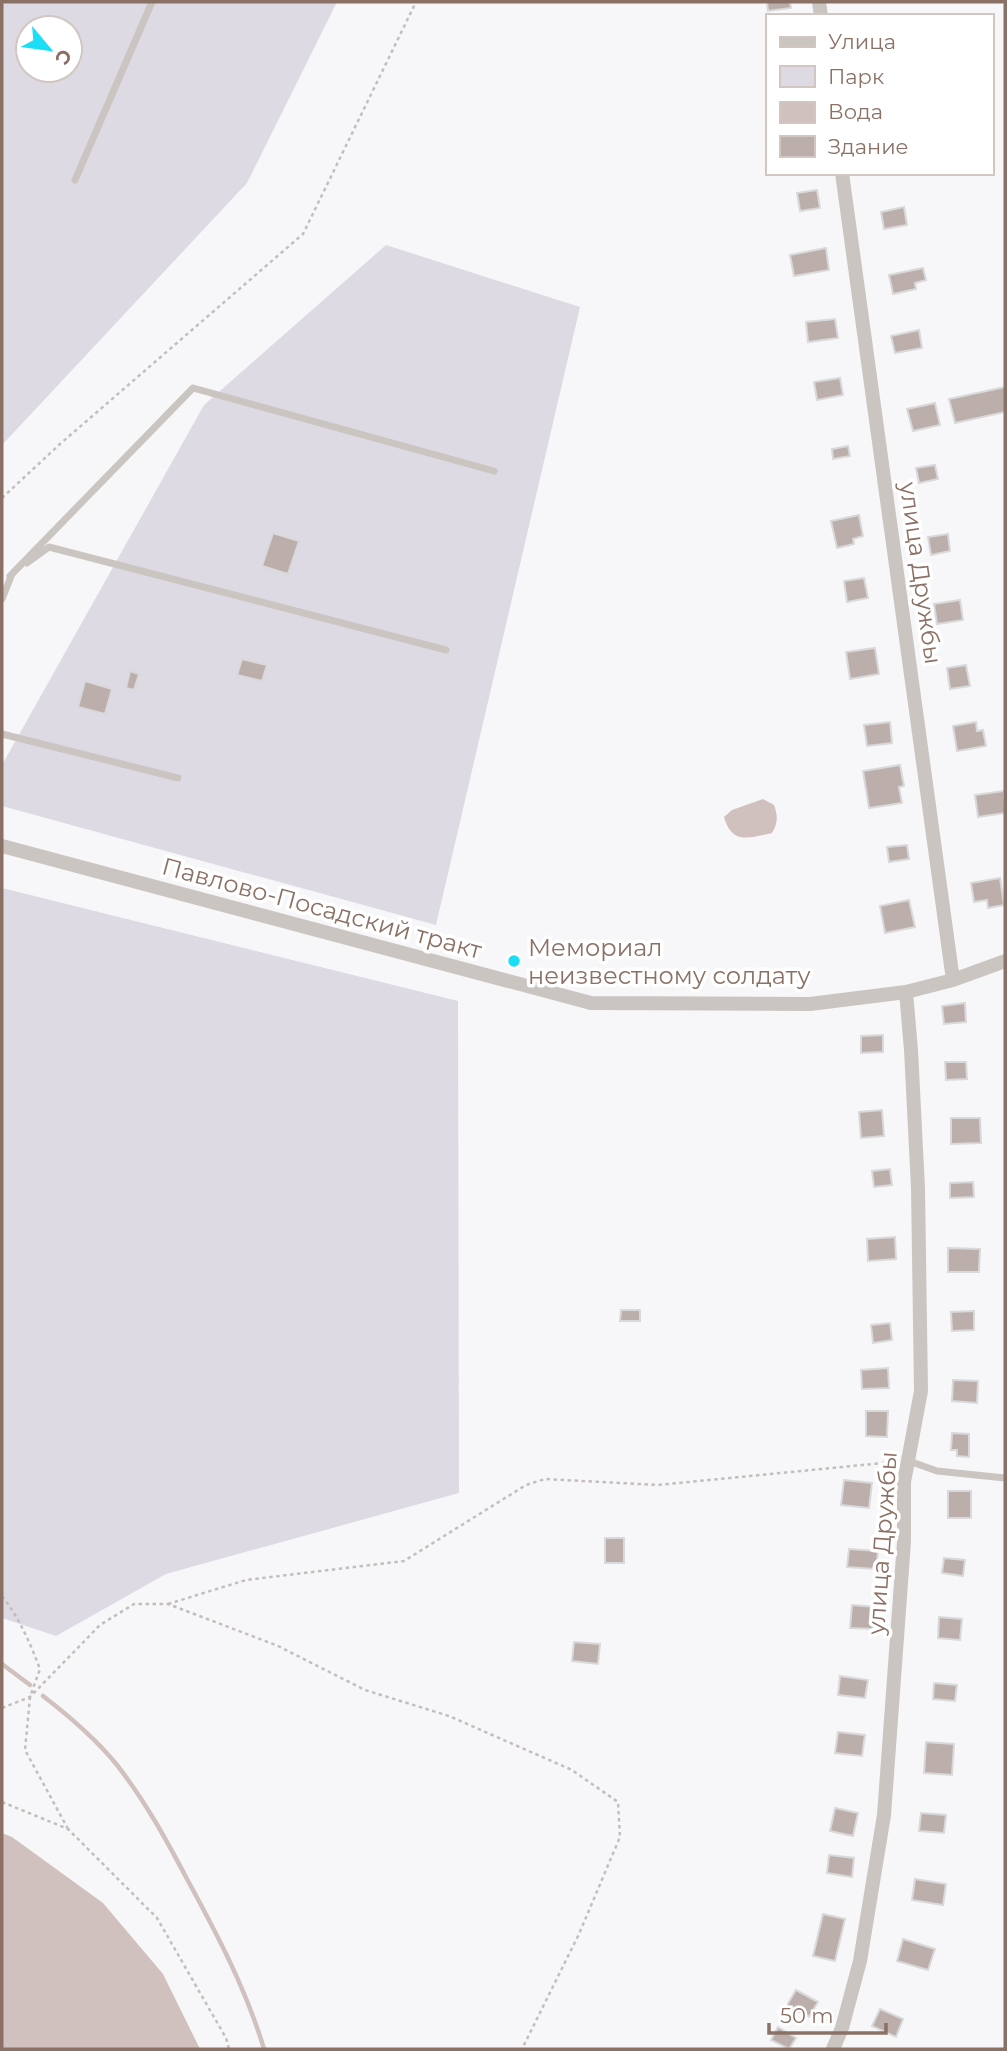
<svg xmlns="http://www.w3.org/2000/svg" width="1007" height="2051" viewBox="0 0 1007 2051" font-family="Montserrat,sans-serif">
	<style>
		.green { fill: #dedae4; fill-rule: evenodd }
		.water { fill: #d0c1be }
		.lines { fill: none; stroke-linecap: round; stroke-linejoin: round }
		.stream { stroke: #d0c1be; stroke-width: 4.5 }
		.building { fill: #bcaeaa; stroke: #d9d9db; stroke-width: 2 }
		.path { stroke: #c3bebc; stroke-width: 2.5; stroke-dasharray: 3.5 3.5; stroke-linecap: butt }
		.lane { stroke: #cbc5c2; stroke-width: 7 }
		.street { stroke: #cbc5c2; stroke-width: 14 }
		.poi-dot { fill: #1bddf5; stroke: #fff; stroke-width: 2.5 }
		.labels { text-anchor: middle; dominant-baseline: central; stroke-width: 7; stroke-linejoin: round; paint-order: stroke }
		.street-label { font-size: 24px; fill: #8b7165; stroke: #fff }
		.poi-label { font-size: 24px; fill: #8b7165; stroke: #fff; text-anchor: start }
	</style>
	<rect width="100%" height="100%" fill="#f7f7f9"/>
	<path class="green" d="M 2,2 L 337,2 L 247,183 L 2,445 ZM 28,28 L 70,28 L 70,70 L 28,70 Z
		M 386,245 L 580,307 L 436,925 L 2,806 L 2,765 L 204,405 Z
		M 2,888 L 458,1001 L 459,1493 L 166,1574 L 56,1636 L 2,1618 Z"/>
	<path class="water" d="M 763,799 L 774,805 C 778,816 778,823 772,833 C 749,838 732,845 724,817 L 732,810 Z
		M 2,1833 L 12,1837 L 103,1903 L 163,1974 L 200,2049 L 2,2049 Z"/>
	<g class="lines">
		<path class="stream" d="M 2,1664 L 30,1685
			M 43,1696 C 69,1716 96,1739 117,1765 C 145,1801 166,1839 187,1879 C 217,1934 246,1989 264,2049"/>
	</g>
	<path class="building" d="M 767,2 L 790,2 L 791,8 L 768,11 Z
		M 817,190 L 820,208 L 800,211 L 797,193 Z
		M 904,207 L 907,225 L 884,229 L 881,212 Z
		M 826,248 L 829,270 L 794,276 L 790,255 Z
		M 923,268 L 926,280 L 915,283 L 916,289 L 893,294 L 889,275 Z
		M 835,319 L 838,338 L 808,342 L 806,322 Z
		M 919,330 L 922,348 L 895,353 L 891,336 Z
		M 840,378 L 843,395 L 817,400 L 814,382 Z
		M 1005,387 L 1005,412 L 955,423 L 949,399 Z
		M 935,403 L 940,425 L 913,431 L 907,409 Z
		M 848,446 L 850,456 L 833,459 L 832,449 Z
		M 935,465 L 938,479 L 919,483 L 916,468 Z
		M 859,515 L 863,536 L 853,539 L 854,544 L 837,548 L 831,521 Z
		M 273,533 L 299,541 L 288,574 L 262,566 Z
		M 948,534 L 950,551 L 931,555 L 928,537 Z
		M 864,578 L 868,598 L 847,602 L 844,581 Z
		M 960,600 L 963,620 L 937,624 L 934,604 Z
		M 875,648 L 879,674 L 850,679 L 846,652 Z
		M 242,659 L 267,665 L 262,681 L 237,675 Z
		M 966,665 L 970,686 L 950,689 L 947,668 Z
		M 130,671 L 139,674 L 134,690 L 126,688 Z
		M 85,681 L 112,689 L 105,714 L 78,707 Z
		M 890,722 L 892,743 L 867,746 L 864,725 Z
		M 976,722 L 977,731 L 983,730 L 986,746 L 957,751 L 953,726 Z
		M 900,765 L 904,786 L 899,787 L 902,803 L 869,808 L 863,771 Z
		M 1004,791 L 1005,813 L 978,817 L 975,795 Z
		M 907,845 L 909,859 L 889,862 L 887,847 Z
		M 1000,878 L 1004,905 L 988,908 L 987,900 L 974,902 L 971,883 Z
		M 909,900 L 915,927 L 885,933 L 880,906 Z
		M 965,1003 L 966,1022 L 944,1024 L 942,1006 Z
		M 883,1035 L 883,1052 L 861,1053 L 861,1036 Z
		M 945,1062 L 966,1062 L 967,1079 L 946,1080 Z
		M 882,1110 L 884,1136 L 861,1138 L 859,1112 Z
		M 951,1118 L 980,1118 L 981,1143 L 951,1144 Z
		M 890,1169 L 892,1185 L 874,1187 L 872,1171 Z
		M 973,1182 L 974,1197 L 950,1198 L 950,1183 Z
		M 895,1237 L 896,1259 L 868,1261 L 867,1239 Z
		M 948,1248 L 980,1249 L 979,1272 L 948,1272 Z
		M 621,1310 L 640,1310 L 640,1321 L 620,1321 Z
		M 974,1311 L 974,1330 L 952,1331 L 951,1312 Z
		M 890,1323 L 892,1340 L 873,1343 L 871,1325 Z
		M 888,1368 L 889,1388 L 862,1389 L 861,1370 Z
		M 953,1380 L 978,1381 L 977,1403 L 952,1401 Z
		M 866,1411 L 888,1411 L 887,1437 L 866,1436 Z
		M 952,1433 L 969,1434 L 969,1457 L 957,1456 L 957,1450 L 951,1450 Z
		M 844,1480 L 872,1483 L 869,1508 L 841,1505 Z
		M 948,1491 L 971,1491 L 971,1518 L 948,1518 Z
		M 605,1538 L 624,1538 L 624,1563 L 605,1563 Z
		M 849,1549 L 878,1551 L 876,1569 L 847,1567 Z
		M 944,1558 L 965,1560 L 963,1576 L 942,1573 Z
		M 852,1605 L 876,1607 L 874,1629 L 850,1628 Z
		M 939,1617 L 962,1619 L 960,1640 L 938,1638 Z
		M 574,1642 L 600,1644 L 598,1664 L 572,1661 Z
		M 840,1676 L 868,1680 L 865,1698 L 838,1695 Z
		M 934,1683 L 957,1685 L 955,1701 L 933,1699 Z
		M 838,1732 L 865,1735 L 862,1756 L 835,1753 Z
		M 926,1742 L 954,1744 L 952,1775 L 924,1773 Z
		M 835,1808 L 858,1813 L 853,1836 L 830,1831 Z
		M 921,1813 L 946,1815 L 944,1833 L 919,1831 Z
		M 829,1855 L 854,1858 L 852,1877 L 827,1873 Z
		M 915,1879 L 946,1884 L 943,1905 L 912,1900 Z
		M 823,1914 L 845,1919 L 835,1961 L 813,1956 Z
		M 903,1939 L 935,1949 L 928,1970 L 897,1961 Z
		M 796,1990 L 818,2002 L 809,2017 L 787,2005 Z
		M 880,2009 L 903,2019 L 896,2037 L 872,2026 Z
		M 778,2027 L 796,2038 L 789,2049 L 771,2040 Z"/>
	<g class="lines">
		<path class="path" d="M 2,498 L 60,444 L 303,234 L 416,2
			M 2,1596 C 20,1619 30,1643 40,1669 L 30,1697 L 25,1750 L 68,1829
			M 168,1604 L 246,1580 L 404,1561 L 526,1485 L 545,1479 L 658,1485 L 893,1462
			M 2,1708 L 30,1697 L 100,1625 L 134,1604 L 168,1604 L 278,1646 L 365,1690 L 449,1716 L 572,1770 L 618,1802 L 620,1837 L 579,1934 L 522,2049
			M 2,1802 L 68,1829 L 157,1918 L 226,2038 L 229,2049"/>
		<path class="lane" d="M 75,180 L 152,2
			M 27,563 L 49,547 L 446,650
			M 10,576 L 193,388 L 494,471
			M 2,599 L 12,574
			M 2,734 L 178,778
			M 909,1461 L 937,1471 L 1005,1478"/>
		<path class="street" d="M 819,2 L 821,16
			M 842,173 L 953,980
			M 2,846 L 591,1003 L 810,1004 L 906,992 L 953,980 L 1005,961
			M 833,2049 L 842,2028 L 860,1961 L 884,1815 L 904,1542 L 904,1482 L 921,1391 L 918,1188 L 911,1050 L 906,992"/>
	</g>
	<circle class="poi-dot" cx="514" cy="961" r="7"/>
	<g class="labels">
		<g class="street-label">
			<text transform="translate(921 573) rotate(82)">улица Дружбы</text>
			<text transform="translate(322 908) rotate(15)">Павлово-Посадский тракт</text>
			<text transform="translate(882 1543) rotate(-86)">улица Дружбы</text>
		</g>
		<g class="poi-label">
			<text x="528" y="947">Мемориал<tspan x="528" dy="28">неизвестному солдату</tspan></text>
		</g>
	</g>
	<rect width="1007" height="2051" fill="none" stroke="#8b7165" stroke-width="7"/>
	<rect x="766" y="14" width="228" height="161" fill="#ffffff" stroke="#d1c6c1" stroke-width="2"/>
	<rect x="780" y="37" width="35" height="10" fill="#cbc5c2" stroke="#d1c6c1" stroke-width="2"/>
	<text x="828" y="49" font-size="21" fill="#8b7165">Улица</text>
	<rect x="780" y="66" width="35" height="21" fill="#dedae4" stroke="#d1c6c1" stroke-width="2"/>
	<text x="828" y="84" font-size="21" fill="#8b7165">Парк</text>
	<rect x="780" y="102" width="35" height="21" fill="#d0c1be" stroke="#d1c6c1" stroke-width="2"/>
	<text x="828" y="119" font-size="21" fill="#8b7165">Вода</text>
	<rect x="780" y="136" width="35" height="21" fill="#bcaeaa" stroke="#d1c6c1" stroke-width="2"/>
	<text x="828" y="154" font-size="21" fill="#8b7165">Здание</text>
	<g transform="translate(49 49) rotate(119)"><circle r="33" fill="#ffffff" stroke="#d1c6c1" stroke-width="2"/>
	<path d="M0-5L12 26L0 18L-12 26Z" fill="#1bddf5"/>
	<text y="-10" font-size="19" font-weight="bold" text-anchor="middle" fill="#8b7165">С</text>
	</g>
	<path d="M769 2023v10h117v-10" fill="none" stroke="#8b7165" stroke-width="3.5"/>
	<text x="780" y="2023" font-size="21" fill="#8b7165" stroke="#ffffff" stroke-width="5" paint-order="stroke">50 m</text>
</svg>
